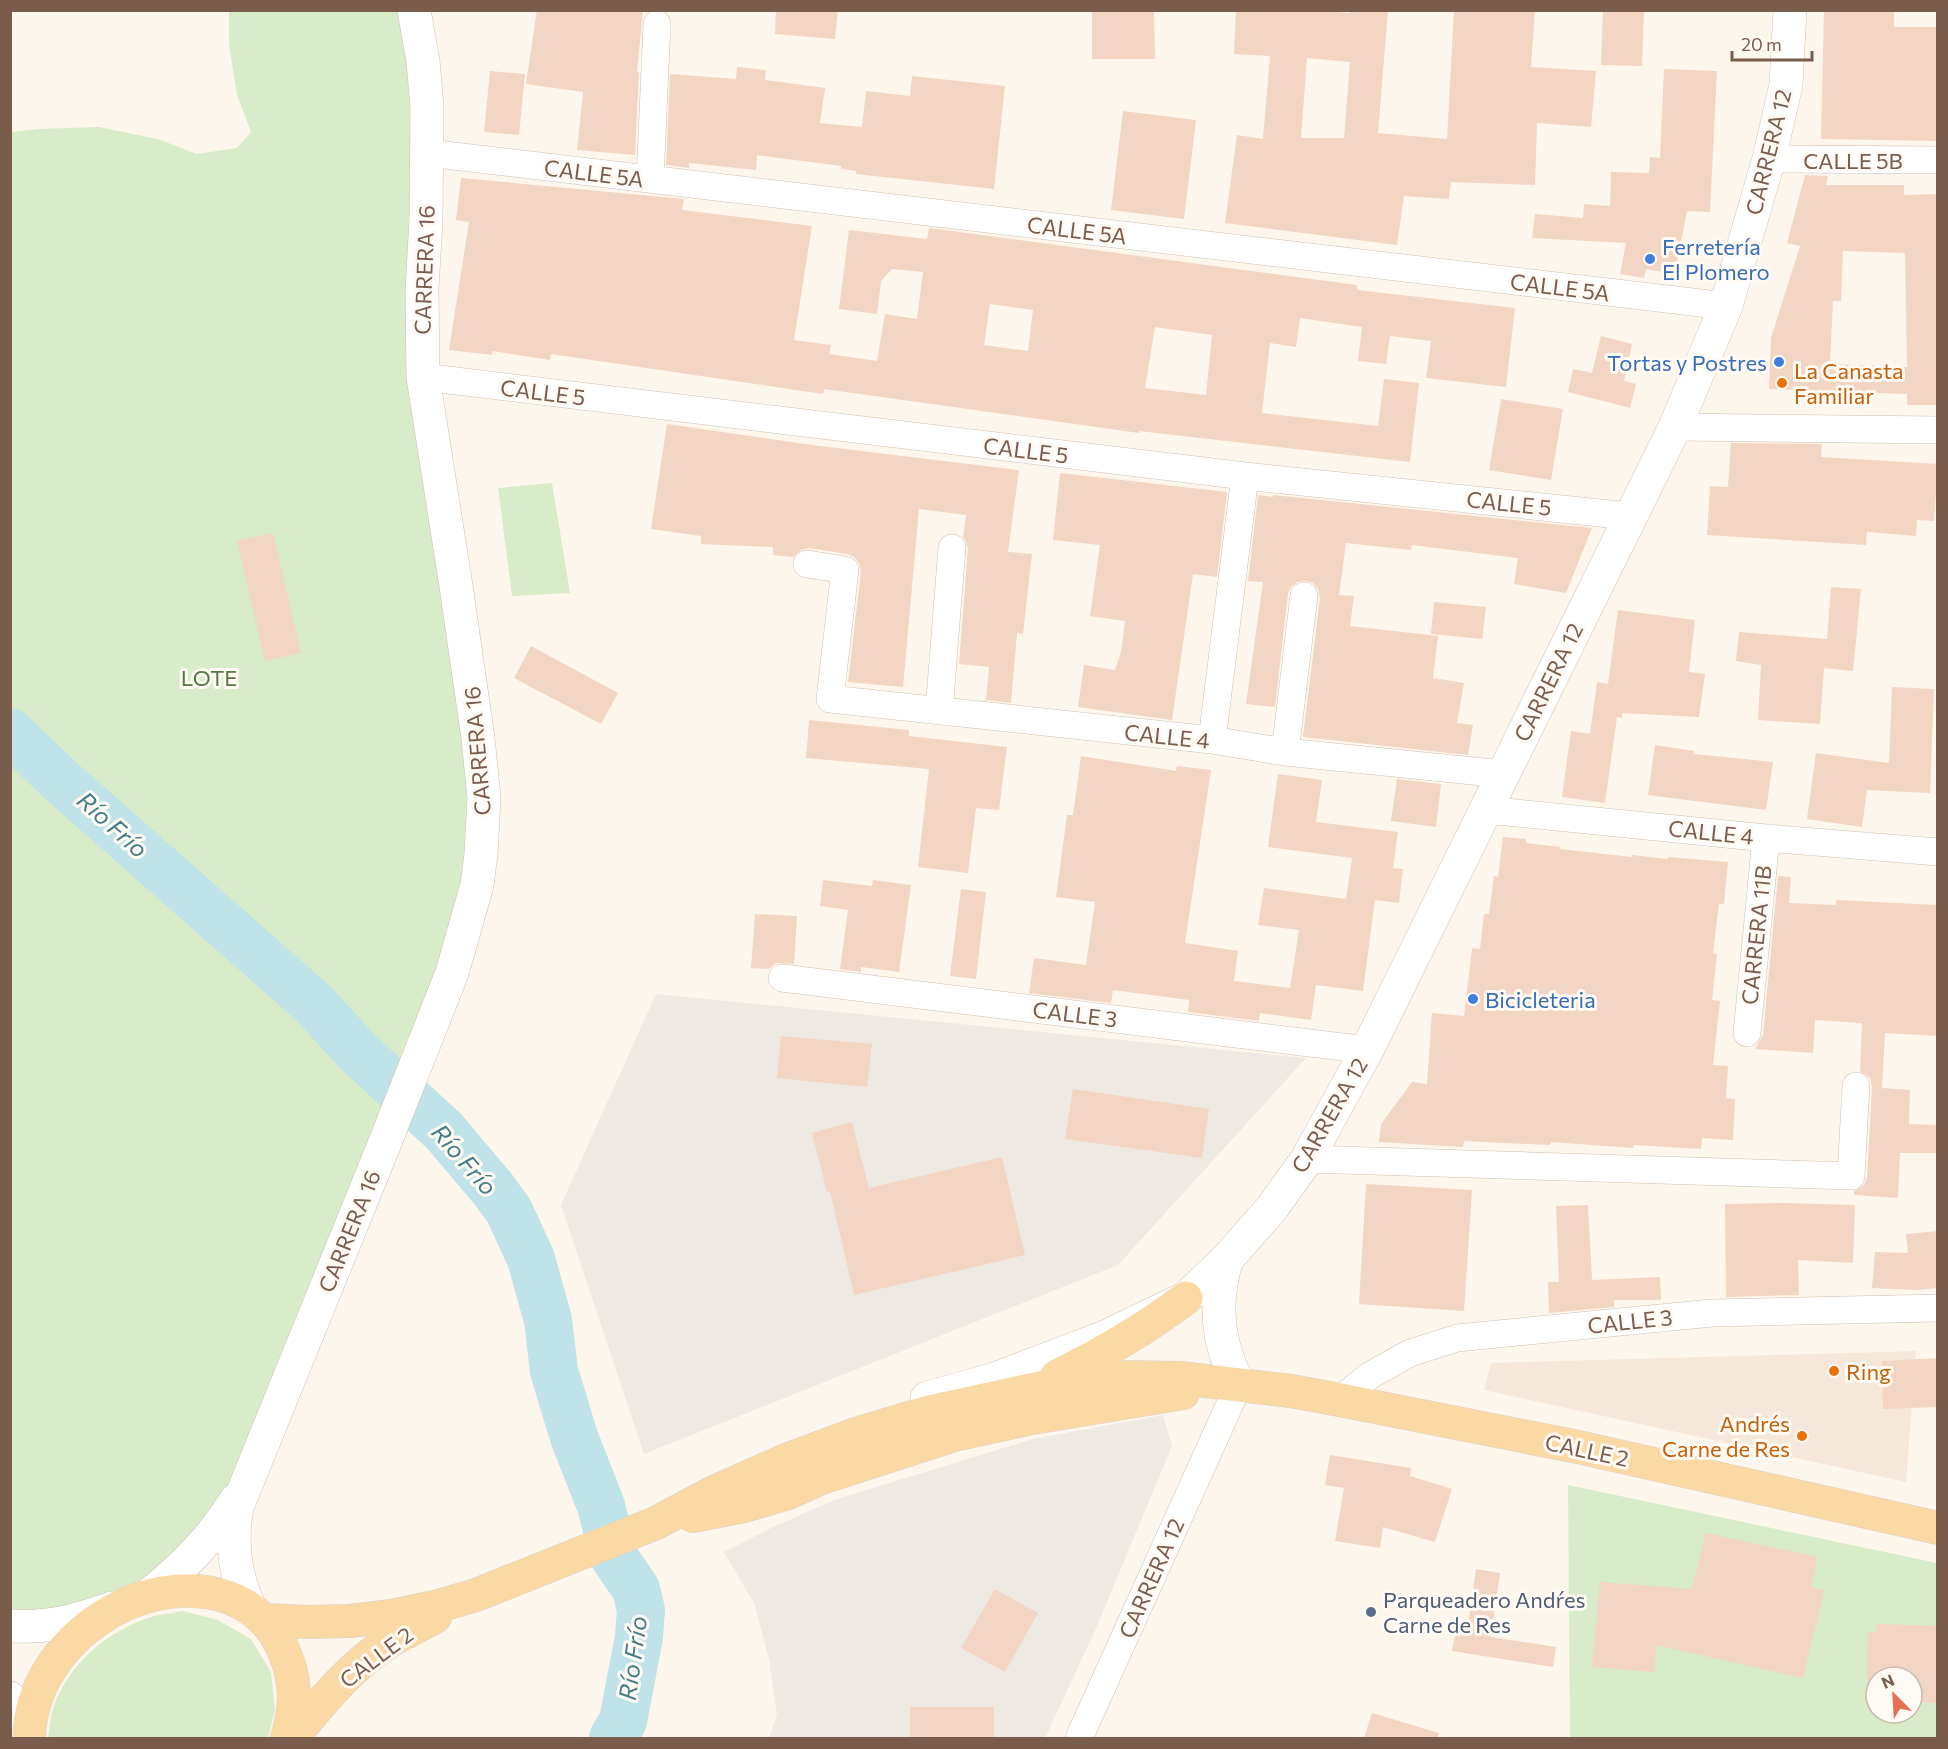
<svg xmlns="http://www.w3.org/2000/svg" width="1948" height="1749" viewBox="0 0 1948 1749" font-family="Commissioner,sans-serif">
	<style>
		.residential { fill: #f5e8da }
		.industrial { fill: #efe9e4 }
		.green { fill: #d8ecc9; fill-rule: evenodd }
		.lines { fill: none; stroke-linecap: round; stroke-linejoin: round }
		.river { stroke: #bfe3e8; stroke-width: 48 }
		.building { fill: #f3d5c3; fill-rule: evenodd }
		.minor-casing { stroke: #d1beb0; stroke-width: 28 }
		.tertiary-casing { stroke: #d1beb0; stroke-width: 34 }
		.secondary-casing { stroke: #d6c0b0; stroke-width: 34 }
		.primary-casing { stroke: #dad1cd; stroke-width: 34 }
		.minor { stroke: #fff; stroke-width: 27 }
		.tertiary { stroke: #fff; stroke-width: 33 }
		.secondary { stroke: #fff; stroke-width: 33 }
		.primary { stroke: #fbd9a5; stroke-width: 33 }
		.shop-dot { fill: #3f7fe0; stroke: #fffaf3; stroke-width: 2 }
		.food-dot { fill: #e8710a; stroke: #fffaf3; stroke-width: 2 }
		.service-dot { fill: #5c6f8a; stroke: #fffaf3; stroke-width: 2 }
		.labels { text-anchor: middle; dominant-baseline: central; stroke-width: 6; stroke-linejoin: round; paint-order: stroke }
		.street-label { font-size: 22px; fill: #7a5c4d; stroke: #fffaf3 }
		.shop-label { font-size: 22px; fill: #366cbe; stroke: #fffaf3; text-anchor: start }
		.food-label { font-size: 22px; fill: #c56008; stroke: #fffaf3; text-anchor: start }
		.park-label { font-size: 22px; fill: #537a41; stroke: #fffaf3 }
		.service-label { font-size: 22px; fill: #4e5e75; stroke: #fffaf3; text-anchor: start }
		.water-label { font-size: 24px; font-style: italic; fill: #437c86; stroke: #fffaf3 }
	</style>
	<rect width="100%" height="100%" fill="#fdf6ec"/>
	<path class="residential" d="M 1916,1351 L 1906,1482 L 1484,1390 L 1491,1363 Z"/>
	<path class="industrial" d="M 656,994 L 1306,1058 L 1118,1265 L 644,1454 L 561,1205 Z
		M 1163,1415 L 1172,1446 L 1095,1631 L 1045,1738 L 769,1738 L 777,1715 L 769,1660 L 755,1605 L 724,1552 L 769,1529 L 834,1500 L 1033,1439 Z"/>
	<path class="green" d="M 229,11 L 414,11 L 426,220 L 481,854 L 243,1489 L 175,1574 L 11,1626 L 11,132 L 39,129 L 99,127 L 158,139 L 197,154 L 237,148 L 251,132 L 237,95 L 229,44 Z
		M 552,483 L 570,593 L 512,596 L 498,488 Z
		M 1568,1485 L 1937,1563 L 1937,1738 L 1570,1738 ZM 1876,1677 L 1912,1677 L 1912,1713 L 1876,1713 Z
		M 183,1611 L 218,1620 L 251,1639 L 271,1672 L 275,1710 L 268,1738 L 48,1738 C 50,1728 50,1716 54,1706 C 69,1663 108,1631 151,1617 C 161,1614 173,1613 183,1611 Z"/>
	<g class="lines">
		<path class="river" d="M 10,732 L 60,780 L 313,1003 L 358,1052 L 444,1131 L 493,1189 L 509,1211 L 531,1259 L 548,1320 L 554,1371 L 574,1437 L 601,1506 L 614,1557 L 636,1589 L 641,1610 L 639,1637 L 623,1721 L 613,1738"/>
	</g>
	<path class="building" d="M 537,10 L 643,10 L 637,72 L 639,72 L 635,155 L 577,150 L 583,92 L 526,84 Z
		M 776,10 L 838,10 L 835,39 L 775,34 Z
		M 1092,10 L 1154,10 L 1155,59 L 1092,59 Z
		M 1236,10 L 1314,10 L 1349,13 L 1349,10 L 1388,10 L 1378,133 L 1447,139 L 1454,10 L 1535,10 L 1531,67 L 1596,71 L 1591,127 L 1537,123 L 1535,185 L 1451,182 L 1449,199 L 1404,196 L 1397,245 L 1225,223 L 1237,135 L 1263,139 L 1270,56 L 1234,54 ZM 1307,58 L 1350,62 L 1344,138 L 1301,138 Z
		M 1603,10 L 1644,10 L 1642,66 L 1601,65 Z
		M 1824,10 L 1894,10 L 1894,27 L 1938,27 L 1938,141 L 1821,139 Z
		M 737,67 L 766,70 L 765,80 L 825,88 L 820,123 L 862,127 L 866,91 L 910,96 L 912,76 L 1005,86 L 994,189 L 856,174 L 856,171 L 841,169 L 841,166 L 757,155 L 756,170 L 689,163 L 689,168 L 666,165 L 670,74 L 736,79 Z
		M 1664,69 L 1717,71 L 1710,212 L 1687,211 L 1675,274 L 1646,269 L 1644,278 L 1620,274 L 1626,243 L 1532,238 L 1535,214 L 1583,218 L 1584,204 L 1610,206 L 1611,172 L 1649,173 L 1650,157 L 1660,158 Z
		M 490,71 L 525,74 L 519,135 L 484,132 Z
		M 1123,111 L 1196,120 L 1184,219 L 1111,210 Z
		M 1805,175 L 1828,176 L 1826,185 L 1904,185 L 1904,195 L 1938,194 L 1938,405 L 1907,405 L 1907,394 L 1769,389 L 1771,338 L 1800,246 L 1787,243 ZM 1843,251 L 1905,253 L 1907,367 L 1830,364 L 1833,301 L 1841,301 Z
		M 461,178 L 684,199 L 682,210 L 812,226 L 794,340 L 831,345 L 829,354 L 877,361 L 885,314 L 917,319 L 923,272 L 892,269 L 881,281 L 877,314 L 839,309 L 849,230 L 927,239 L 929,228 L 1357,285 L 1357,290 L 1515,308 L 1506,387 L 1426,378 L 1431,341 L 1390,336 L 1386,364 L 1358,361 L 1362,327 L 1300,318 L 1296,347 L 1270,343 L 1262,413 L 1378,426 L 1384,379 L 1419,383 L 1410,462 L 1139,431 L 1139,433 L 824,389 L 823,394 L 551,354 L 550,360 L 492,351 L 492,355 L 449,350 L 469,222 L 456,220 ZM 990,304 L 1033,310 L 1028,351 L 984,345 ZM 1155,327 L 1212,335 L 1206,395 L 1145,388 Z
		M 1601,336 L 1632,344 L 1624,381 L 1636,384 L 1630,408 L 1568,392 L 1573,369 L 1592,373 Z
		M 1501,399 L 1563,409 L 1551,480 L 1489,470 Z
		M 667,424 L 812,445 L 1019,470 L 1008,552 L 1032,554 L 1023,634 L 1017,633 L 1011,703 L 986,700 L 989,667 L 959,664 L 968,549 L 966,542 L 963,537 L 966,515 L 919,509 L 903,687 L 848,682 L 861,572 L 859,563 L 854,557 L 847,554 L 809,548 L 801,550 L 793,557 L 773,555 L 773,547 L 701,544 L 701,536 L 651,529 Z
		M 1731,443 L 1822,444 L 1821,457 L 1938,464 L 1934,521 L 1917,520 L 1916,536 L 1867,532 L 1866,545 L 1707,535 L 1710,486 L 1728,487 Z
		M 1060,473 L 1227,492 L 1217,577 L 1193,574 L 1172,720 L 1078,707 L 1084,665 L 1115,670 L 1121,652 L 1125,621 L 1090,616 L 1100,545 L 1053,540 Z
		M 1258,495 L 1273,497 L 1273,495 L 1592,528 L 1566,593 L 1514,584 L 1518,558 L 1412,545 L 1411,550 L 1346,543 L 1339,595 L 1354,596 L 1350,626 L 1438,636 L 1433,678 L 1464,683 L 1457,723 L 1473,725 L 1468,755 L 1303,737 L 1320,598 L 1318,589 L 1313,583 L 1306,581 L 1297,582 L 1291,587 L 1288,594 L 1275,707 L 1246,704 L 1263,582 L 1248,581 Z
		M 273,533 L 301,653 L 265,661 L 237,541 Z
		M 1831,587 L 1861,589 L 1853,671 L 1824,668 L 1820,724 L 1758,720 L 1761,665 L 1736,661 L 1739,632 L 1827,639 Z
		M 1434,602 L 1486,607 L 1482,639 L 1431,634 Z
		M 1618,610 L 1695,620 L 1689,672 L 1705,674 L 1699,717 L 1622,713 L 1622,718 L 1617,717 L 1605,803 L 1562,797 L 1571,731 L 1590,734 L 1597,682 L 1608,684 Z
		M 531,646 L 618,693 L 601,724 L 514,678 Z
		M 1892,687 L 1934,689 L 1930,793 L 1867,790 L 1862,827 L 1807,819 L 1816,753 L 1889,763 Z
		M 809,720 L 909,730 L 909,736 L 1007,747 L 999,810 L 976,808 L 968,873 L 918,867 L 929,769 L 806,758 Z
		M 1655,745 L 1694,751 L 1694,754 L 1773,762 L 1766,810 L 1648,795 Z
		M 1081,756 L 1176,771 L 1177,766 L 1211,770 L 1185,943 L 1238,951 L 1234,981 L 1290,988 L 1299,930 L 1258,925 L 1264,888 L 1346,899 L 1352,858 L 1268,847 L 1278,774 L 1322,780 L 1316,822 L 1398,832 L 1393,868 L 1403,869 L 1399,903 L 1375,900 L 1363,991 L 1316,985 L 1311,1020 L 1260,1013 L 1259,1021 L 1188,1012 L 1189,1000 L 1113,990 L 1111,1003 L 1029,993 L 1034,958 L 1086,965 L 1095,902 L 1056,897 L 1067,815 L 1073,815 Z
		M 1397,779 L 1441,784 L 1436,827 L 1391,821 Z
		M 1503,837 L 1526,839 L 1526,843 L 1560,847 L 1560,849 L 1632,857 L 1632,855 L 1667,859 L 1668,857 L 1728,862 L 1724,904 L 1719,904 L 1713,953 L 1717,954 L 1712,1000 L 1720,1001 L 1713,1065 L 1728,1066 L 1726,1098 L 1735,1099 L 1733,1140 L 1702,1138 L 1701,1149 L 1634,1145 L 1633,1148 L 1551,1142 L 1550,1145 L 1464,1141 L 1463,1147 L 1379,1142 L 1381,1124 L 1412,1082 L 1427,1084 L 1432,1013 L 1464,1016 L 1472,948 L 1480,949 L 1484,914 L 1489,914 L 1494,876 L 1498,877 Z
		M 1778,876 L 1791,877 L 1789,903 L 1836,905 L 1836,900 L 1938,905 L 1938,1036 L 1885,1033 L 1882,1088 L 1910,1090 L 1909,1124 L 1938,1125 L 1938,1153 L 1900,1153 L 1898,1198 L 1854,1195 L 1854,1191 L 1864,1185 L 1867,1177 L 1872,1087 L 1870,1078 L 1860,1071 L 1862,1023 L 1815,1020 L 1813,1053 L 1755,1049 L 1763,1035 Z
		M 823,880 L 872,886 L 873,880 L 911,885 L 899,972 L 861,967 L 861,972 L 840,969 L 848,910 L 820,906 Z
		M 961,889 L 986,892 L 976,979 L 950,976 Z
		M 755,914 L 797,916 L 794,964 L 776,963 L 769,969 L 751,968 Z
		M 781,1036 L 872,1044 L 867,1087 L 777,1078 Z
		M 1073,1089 L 1209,1109 L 1202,1158 L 1065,1139 Z
		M 852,1122 L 869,1188 L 1002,1157 L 1025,1255 L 854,1295 L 830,1191 L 827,1192 L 812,1133 Z
		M 1366,1184 L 1472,1190 L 1464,1311 L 1359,1304 Z
		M 1784,1203 L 1855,1205 L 1853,1263 L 1798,1260 L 1799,1295 L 1726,1297 L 1725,1204 Z
		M 1588,1205 L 1592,1280 L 1660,1277 L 1661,1300 L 1614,1300 L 1614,1307 L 1549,1313 L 1548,1282 L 1559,1282 L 1556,1206 Z
		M 1938,1231 L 1938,1288 L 1917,1290 L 1872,1288 L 1875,1252 L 1908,1253 L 1906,1234 Z
		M 1938,1358 L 1938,1407 L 1883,1409 L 1882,1361 Z
		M 1330,1455 L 1411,1468 L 1410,1476 L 1452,1489 L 1435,1542 L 1383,1527 L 1380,1548 L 1335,1541 L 1344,1488 L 1325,1485 Z
		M 1706,1533 L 1817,1557 L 1811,1587 L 1824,1590 L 1803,1678 L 1656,1645 L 1654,1672 L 1592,1667 L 1600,1582 L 1692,1589 Z
		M 1476,1569 L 1500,1573 L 1491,1637 L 1556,1647 L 1553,1667 L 1452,1651 L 1456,1631 L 1467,1633 Z
		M 995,1589 L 1038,1613 L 1005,1672 L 961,1648 Z
		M 1877,1624 L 1938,1626 L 1938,1703 L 1912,1703 L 1912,1677 L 1876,1677 L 1876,1702 L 1866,1702 L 1868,1632 L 1876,1632 Z
		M 910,1707 L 994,1707 L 994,1737 L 910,1737 Z
		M 1372,1713 L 1439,1733 L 1438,1738 L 1364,1738 Z"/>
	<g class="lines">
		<g class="minor-casing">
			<path id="minor" d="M 428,153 L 1726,306
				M 1769,159 L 1938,160
				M 650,179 L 657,24
				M 423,377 L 1245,476 L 1629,516
				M 1675,427 L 1938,430
				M 807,564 L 845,570 L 830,699 L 1212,740 L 1285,752 L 1503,774
				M 939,711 L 952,548
				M 1212,740 L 1245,476
				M 1285,752 L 1304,596
				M 1486,810 L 1766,838 L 1938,852
				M 782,978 L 1367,1050
				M 1747,1033 L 1766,838
				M 1307,1159 L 1851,1176 L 1856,1086
				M 1340,1400 L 1369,1376 L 1410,1353 L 1457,1338 L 1712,1313 L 1938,1308
				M 1079,1738 L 1239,1384"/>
		</g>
		<g class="tertiary-casing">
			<path id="tertiary" d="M 148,1596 C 183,1567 212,1539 236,1500
				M 250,1608 C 234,1574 231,1543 237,1507 L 384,1145 L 452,973 L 477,885 L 481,854 L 484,798 L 478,738 L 456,586 L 423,377 L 422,289 L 426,220 L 427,107 L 423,61 L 414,10
				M 10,1626 C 51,1628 75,1621 112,1608
				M 10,1698 L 27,1738"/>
		</g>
		<g class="secondary-casing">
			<path id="secondary" d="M 1227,1259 C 1213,1303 1217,1344 1239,1384
				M 927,1398 L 995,1379 L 1105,1337 L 1186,1298 L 1227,1259 L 1272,1208 L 1307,1159 L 1367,1050 L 1675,427 L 1726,306 L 1769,159 L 1786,85 L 1790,10"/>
		</g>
		<g class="primary-casing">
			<path id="primary" d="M 1057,1376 C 1106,1352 1143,1330 1186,1298
				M 693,1516 L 744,1506 L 788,1493 L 821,1478 L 954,1435 L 1032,1418 L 1183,1393
				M 264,1620 L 307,1622 L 350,1621 L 392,1616 L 435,1607 L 476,1595 L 656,1523 L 714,1492 L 784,1461 L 856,1434 L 929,1412 L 1062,1383 L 1121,1377 L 1180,1378 L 1291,1391 L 1340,1400 L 1578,1447 L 1938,1528
				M 29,1738 C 30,1644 141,1566 230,1598 C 256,1608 275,1628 285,1654 C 297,1683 296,1709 287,1738
				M 292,1738 C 321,1703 350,1666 390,1641 C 404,1633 420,1625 435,1617"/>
		</g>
		<use href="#minor" class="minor"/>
		<use href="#tertiary" class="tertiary"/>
		<use href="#secondary" class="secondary"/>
		<use href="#primary" class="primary"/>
	</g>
	<g class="shop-dot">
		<circle cx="1650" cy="259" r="6"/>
		<circle cx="1779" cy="362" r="6"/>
		<circle cx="1473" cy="999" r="6"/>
	</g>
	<g class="food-dot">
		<circle cx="1782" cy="383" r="6"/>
		<circle cx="1834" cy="1371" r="6"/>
		<circle cx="1802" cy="1436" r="6"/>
	</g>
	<circle class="service-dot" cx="1371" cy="1612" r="6"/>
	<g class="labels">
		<g class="street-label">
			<text transform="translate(1768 152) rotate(-76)">CARRERA 12</text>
			<text x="1853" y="160">CALLE 5B</text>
			<text transform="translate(594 173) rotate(7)">CALLE 5A</text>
			<text transform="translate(1077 230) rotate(7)">CALLE 5A</text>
			<text transform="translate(424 270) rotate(-88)">CARRERA 16</text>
			<text transform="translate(1560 287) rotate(7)">CALLE 5A</text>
			<text transform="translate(543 392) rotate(7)">CALLE 5</text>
			<text transform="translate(1026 450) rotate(7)">CALLE 5</text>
			<text transform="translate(1509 503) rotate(6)">CALLE 5</text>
			<text transform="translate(1548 682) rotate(-64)">CARRERA 12</text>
			<text transform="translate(1167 736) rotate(6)">CALLE 4</text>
			<text transform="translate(477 751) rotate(-95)">CARRERA 16</text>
			<text transform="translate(1711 832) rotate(6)">CALLE 4</text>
			<text transform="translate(1756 935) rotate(-84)">CARRERA 11B</text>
			<text transform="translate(1075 1014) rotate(7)">CALLE 3</text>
			<text transform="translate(1329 1115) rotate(-60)">CARRERA 12</text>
			<text transform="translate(349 1231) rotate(-68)">CARRERA 16</text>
			<text transform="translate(1630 1321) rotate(-6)">CALLE 3</text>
			<text transform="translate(1587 1450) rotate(12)">CALLE 2</text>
			<text transform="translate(1151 1578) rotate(-66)">CARRERA 12</text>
			<text transform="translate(376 1657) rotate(-37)">CALLE 2</text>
		</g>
		<g class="shop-label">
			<text x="1662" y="246">Ferretería<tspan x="1662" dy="25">El Plomero</tspan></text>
			<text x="1767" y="362" text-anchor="end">Tortas y Postres</text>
			<text x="1485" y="999">Bicicleteria</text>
		</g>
		<g class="food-label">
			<text x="1794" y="370">La Canasta<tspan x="1794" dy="25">Familiar</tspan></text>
			<text x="1846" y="1371">Ring</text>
			<text x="1790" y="1423" text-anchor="end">Andrés<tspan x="1790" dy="25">Carne de Res</tspan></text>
		</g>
		<g class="park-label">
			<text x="209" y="677">LOTE</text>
		</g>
		<g class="service-label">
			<text x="1383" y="1599">Parqueadero Andŕes<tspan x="1383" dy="25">Carne de Res</tspan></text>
		</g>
		<g class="water-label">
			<text transform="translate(113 824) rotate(42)">Río Frío</text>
			<text transform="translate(465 1159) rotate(49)">Río Frío</text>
			<text transform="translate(632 1658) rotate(-82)">Río Frío</text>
		</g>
	</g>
	<rect width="1948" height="1749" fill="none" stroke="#7a5c4d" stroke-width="24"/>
	<g transform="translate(1894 1695) rotate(336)"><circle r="28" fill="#fffaf3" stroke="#cabbb1" stroke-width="1.5"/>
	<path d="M0-4.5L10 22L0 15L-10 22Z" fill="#e76f51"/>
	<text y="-9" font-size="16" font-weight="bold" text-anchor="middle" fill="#7a5c4d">N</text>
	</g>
	<path d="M1732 51v9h80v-9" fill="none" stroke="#7a5c4d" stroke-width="3"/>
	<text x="1741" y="51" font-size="18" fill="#7a5c4d" stroke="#fffaf3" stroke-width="4.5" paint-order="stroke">20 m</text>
</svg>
